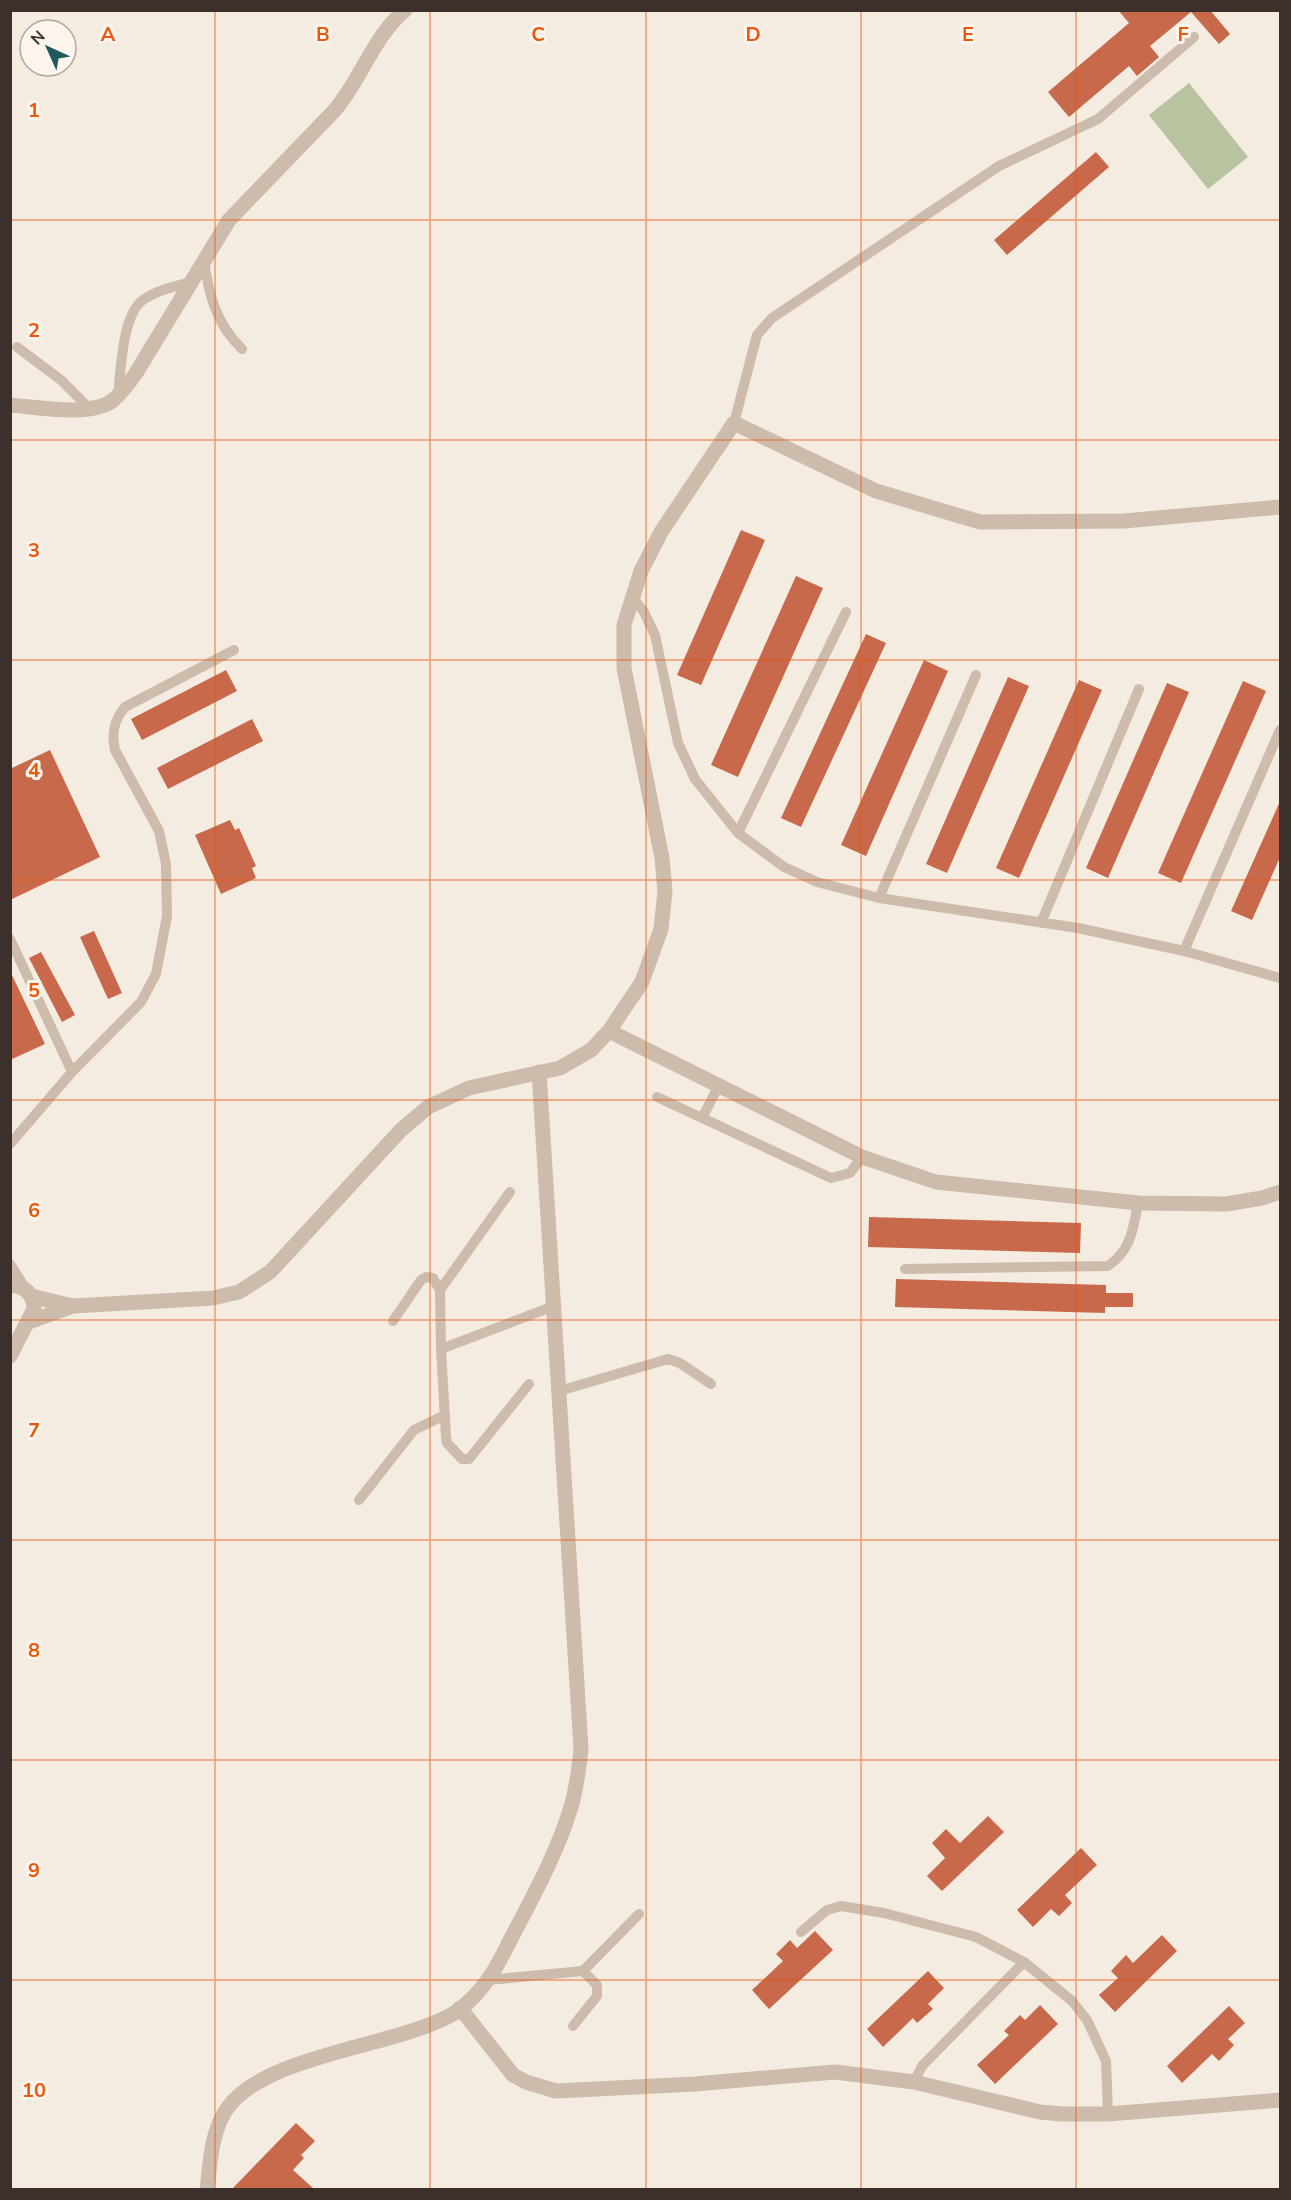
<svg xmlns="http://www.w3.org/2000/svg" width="1291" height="2200" viewBox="0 0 1291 2200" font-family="'Nunito Sans',sans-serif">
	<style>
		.green { fill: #b8c4a0 }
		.building { fill: #c8694b }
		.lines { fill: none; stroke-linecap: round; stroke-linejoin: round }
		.lane { stroke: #cdbbac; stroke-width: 10 }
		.street { stroke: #cdbbac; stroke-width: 15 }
		.grid { fill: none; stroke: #e8590c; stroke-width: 1.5; stroke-opacity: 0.55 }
		.grid-label { font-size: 20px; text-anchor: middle; font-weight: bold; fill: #e8590c; stroke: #fbf5ee; stroke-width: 6; stroke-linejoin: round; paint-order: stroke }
	</style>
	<rect width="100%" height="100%" fill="#f4ebe1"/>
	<path class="green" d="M 1189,83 L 1248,157 L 1208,189 L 1149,115 Z"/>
	<path class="building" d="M 1118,10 L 1210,10 L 1230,34 L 1219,44 L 1191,12 L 1150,46 L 1159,57 L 1137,76 L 1129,66 L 1069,117 L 1048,92 L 1129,23 Z
		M 1096,152 L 1109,167 L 1007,255 L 994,240 Z
		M 741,530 L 765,540 L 701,685 L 677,675 Z
		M 796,576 L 823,588 L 738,777 L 711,765 Z
		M 866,634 L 886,643 L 801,827 L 781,818 Z
		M 924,660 L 948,671 L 866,856 L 841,845 Z
		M 226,670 L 237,691 L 142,740 L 131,719 Z
		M 1008,677 L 1029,686 L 947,873 L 926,864 Z
		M 1079,680 L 1102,690 L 1019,878 L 996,868 Z
		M 1243,681 L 1266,691 L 1181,883 L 1158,873 Z
		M 1167,683 L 1189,692 L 1108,878 L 1086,868 Z
		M 252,719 L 263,741 L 168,789 L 157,768 Z
		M 50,750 L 100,857 L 10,900 L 10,769 Z
		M 1281,799 L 1281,855 L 1252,920 L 1231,911 Z
		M 230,820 L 235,830 L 239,828 L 256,866 L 252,868 L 256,878 L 221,894 L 195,835 Z
		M 94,931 L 122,993 L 108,999 L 80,937 Z
		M 41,952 L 75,1015 L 62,1022 L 29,958 Z
		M 10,971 L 45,1044 L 10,1060 Z
		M 869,1217 L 1081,1223 L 1080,1253 L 868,1247 Z
		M 896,1279 L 1106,1285 L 1106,1293 L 1133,1293 L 1133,1307 L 1105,1307 L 1105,1313 L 895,1307 Z
		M 988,1816 L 1004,1832 L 942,1891 L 927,1876 L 945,1858 L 932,1843 L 946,1829 L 960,1843 Z
		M 1081,1848 L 1097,1865 L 1065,1895 L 1072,1903 L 1059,1916 L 1051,1909 L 1033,1927 L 1017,1910 Z
		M 815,1931 L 833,1950 L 769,2009 L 752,1990 L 783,1961 L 776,1954 L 790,1940 L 797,1948 Z
		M 1162,1935 L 1177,1951 L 1115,2012 L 1099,1995 L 1118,1978 L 1111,1971 L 1126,1955 L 1133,1963 Z
		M 928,1971 L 944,1988 L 928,2004 L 933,2009 L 917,2023 L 913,2018 L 883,2047 L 867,2029 Z
		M 1040,2005 L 1058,2024 L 995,2084 L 977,2065 L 1009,2035 L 1004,2031 L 1020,2015 L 1025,2020 Z
		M 1229,2006 L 1245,2023 L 1228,2039 L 1234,2045 L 1219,2061 L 1212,2054 L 1182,2083 L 1167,2066 Z
		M 296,2123 L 315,2141 L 301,2155 L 304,2158 L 293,2170 L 314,2189 L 231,2190 Z"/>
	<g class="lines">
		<path class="lane" d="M 204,261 C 209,295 216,324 242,349
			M 17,347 L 61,380 L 90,409
			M 118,395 C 121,370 122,315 143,300 C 157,290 176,286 192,282
			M 734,423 L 757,335 L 772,318 L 999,166 L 1098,119 L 1194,37
			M 631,595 L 644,612 L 655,635 L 678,743 L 695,779 L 738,833 L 784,867 L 817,882 L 879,898 L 1078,928 L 1184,951 L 1280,978
			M 738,833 L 846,612
			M 879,898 L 976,675
			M 1041,923 L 1139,689
			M 10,939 L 72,1072
			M 1184,951 L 1280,730
			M 657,1097 L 831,1178 L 850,1173 L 862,1157
			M 702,1118 L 719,1085
			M 10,1144 L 72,1072 L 141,1002 L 156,974 L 167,916 L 166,864 L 159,831 L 115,750 C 111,733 114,720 125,707 L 234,650
			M 10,1264 L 27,1291
			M 905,1269 L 1108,1266 C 1131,1250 1133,1230 1138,1203
			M 440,1290 L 510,1192
			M 393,1321 L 421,1280 L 426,1277 L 433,1278 L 440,1290 L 441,1349
			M 529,1384 L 469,1459 L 462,1459 L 447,1443 L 446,1437 L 441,1349 L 554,1306
			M 559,1391 L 668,1359 L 680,1363 L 711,1384
			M 359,1500 L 414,1430 L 445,1415
			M 801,1932 L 827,1910 L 841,1906 L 884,1913 L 976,1937 L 1024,1962 L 1072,2001 L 1087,2020 L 1106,2061 L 1108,2114
			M 488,1980 L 583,1971 L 639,1914
			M 573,2026 L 597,1996 L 597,1985 L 583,1971
			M 914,2082 L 922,2066 L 1024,1962"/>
		<path class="street" d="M 10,405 C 37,407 89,417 112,401 C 121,394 129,383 136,373 L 229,220 L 335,110 C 361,79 374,36 405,10
			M 609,1031 L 862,1157 L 936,1182 L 1138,1203 L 1226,1204 L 1262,1198 L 1280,1192
			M 10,1285 C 25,1286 34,1294 34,1309 L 10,1356
			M 31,1296 L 73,1306 L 213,1298 L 239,1292 L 270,1272 L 401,1130 L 428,1107 L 469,1088 L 560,1068 L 591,1050 L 609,1031 L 642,982 L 661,929 L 665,891 L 662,858 L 624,668 L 624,625 L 641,571 L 661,532 L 734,423 L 876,491 L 980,522 L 1124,521 L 1280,507
			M 29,1322 L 73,1306
			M 460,2008 L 513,2075 L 526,2082 L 556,2091 L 695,2084 L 835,2072 L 914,2082 L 1040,2112 L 1062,2114 L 1108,2114 L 1280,2100
			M 207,2190 C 210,2164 211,2133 226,2110 C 262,2056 388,2047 445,2018 C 459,2012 474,1998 483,1986 C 497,1970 505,1949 515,1931 C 536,1891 558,1850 571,1807 C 577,1787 579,1768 581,1749 L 539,1072"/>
	</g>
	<path class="grid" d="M 215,10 L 215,2190M 430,10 L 430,2190M 646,10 L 646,2190M 861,10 L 861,2190M 1076,10 L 1076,2190M 10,220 L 1280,220M 10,440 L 1280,440M 10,660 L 1280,660M 10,880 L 1280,880M 10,1100 L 1280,1100M 10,1320 L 1280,1320M 10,1540 L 1280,1540M 10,1760 L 1280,1760M 10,1980 L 1280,1980"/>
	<g class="grid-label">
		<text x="108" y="41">A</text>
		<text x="323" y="41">B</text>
		<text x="538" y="41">C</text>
		<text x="753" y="41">D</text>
		<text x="968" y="41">E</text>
		<text x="1183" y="41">F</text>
		<text x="34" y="117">1</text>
		<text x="34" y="337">2</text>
		<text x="34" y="557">3</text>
		<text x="34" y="777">4</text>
		<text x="34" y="997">5</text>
		<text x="34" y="1217">6</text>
		<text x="34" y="1437">7</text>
		<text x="34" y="1657">8</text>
		<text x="34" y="1877">9</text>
		<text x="34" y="2097">10</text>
	</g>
	<rect width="1291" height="2200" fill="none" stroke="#3b302b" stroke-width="24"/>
	<g transform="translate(48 48) rotate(315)"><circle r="28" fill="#fbf5ee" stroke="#aea6a0" stroke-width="1.5"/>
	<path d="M0-4.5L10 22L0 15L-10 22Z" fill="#1f5a5e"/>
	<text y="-9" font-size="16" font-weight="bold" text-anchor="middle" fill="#3b302b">N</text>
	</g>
</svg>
